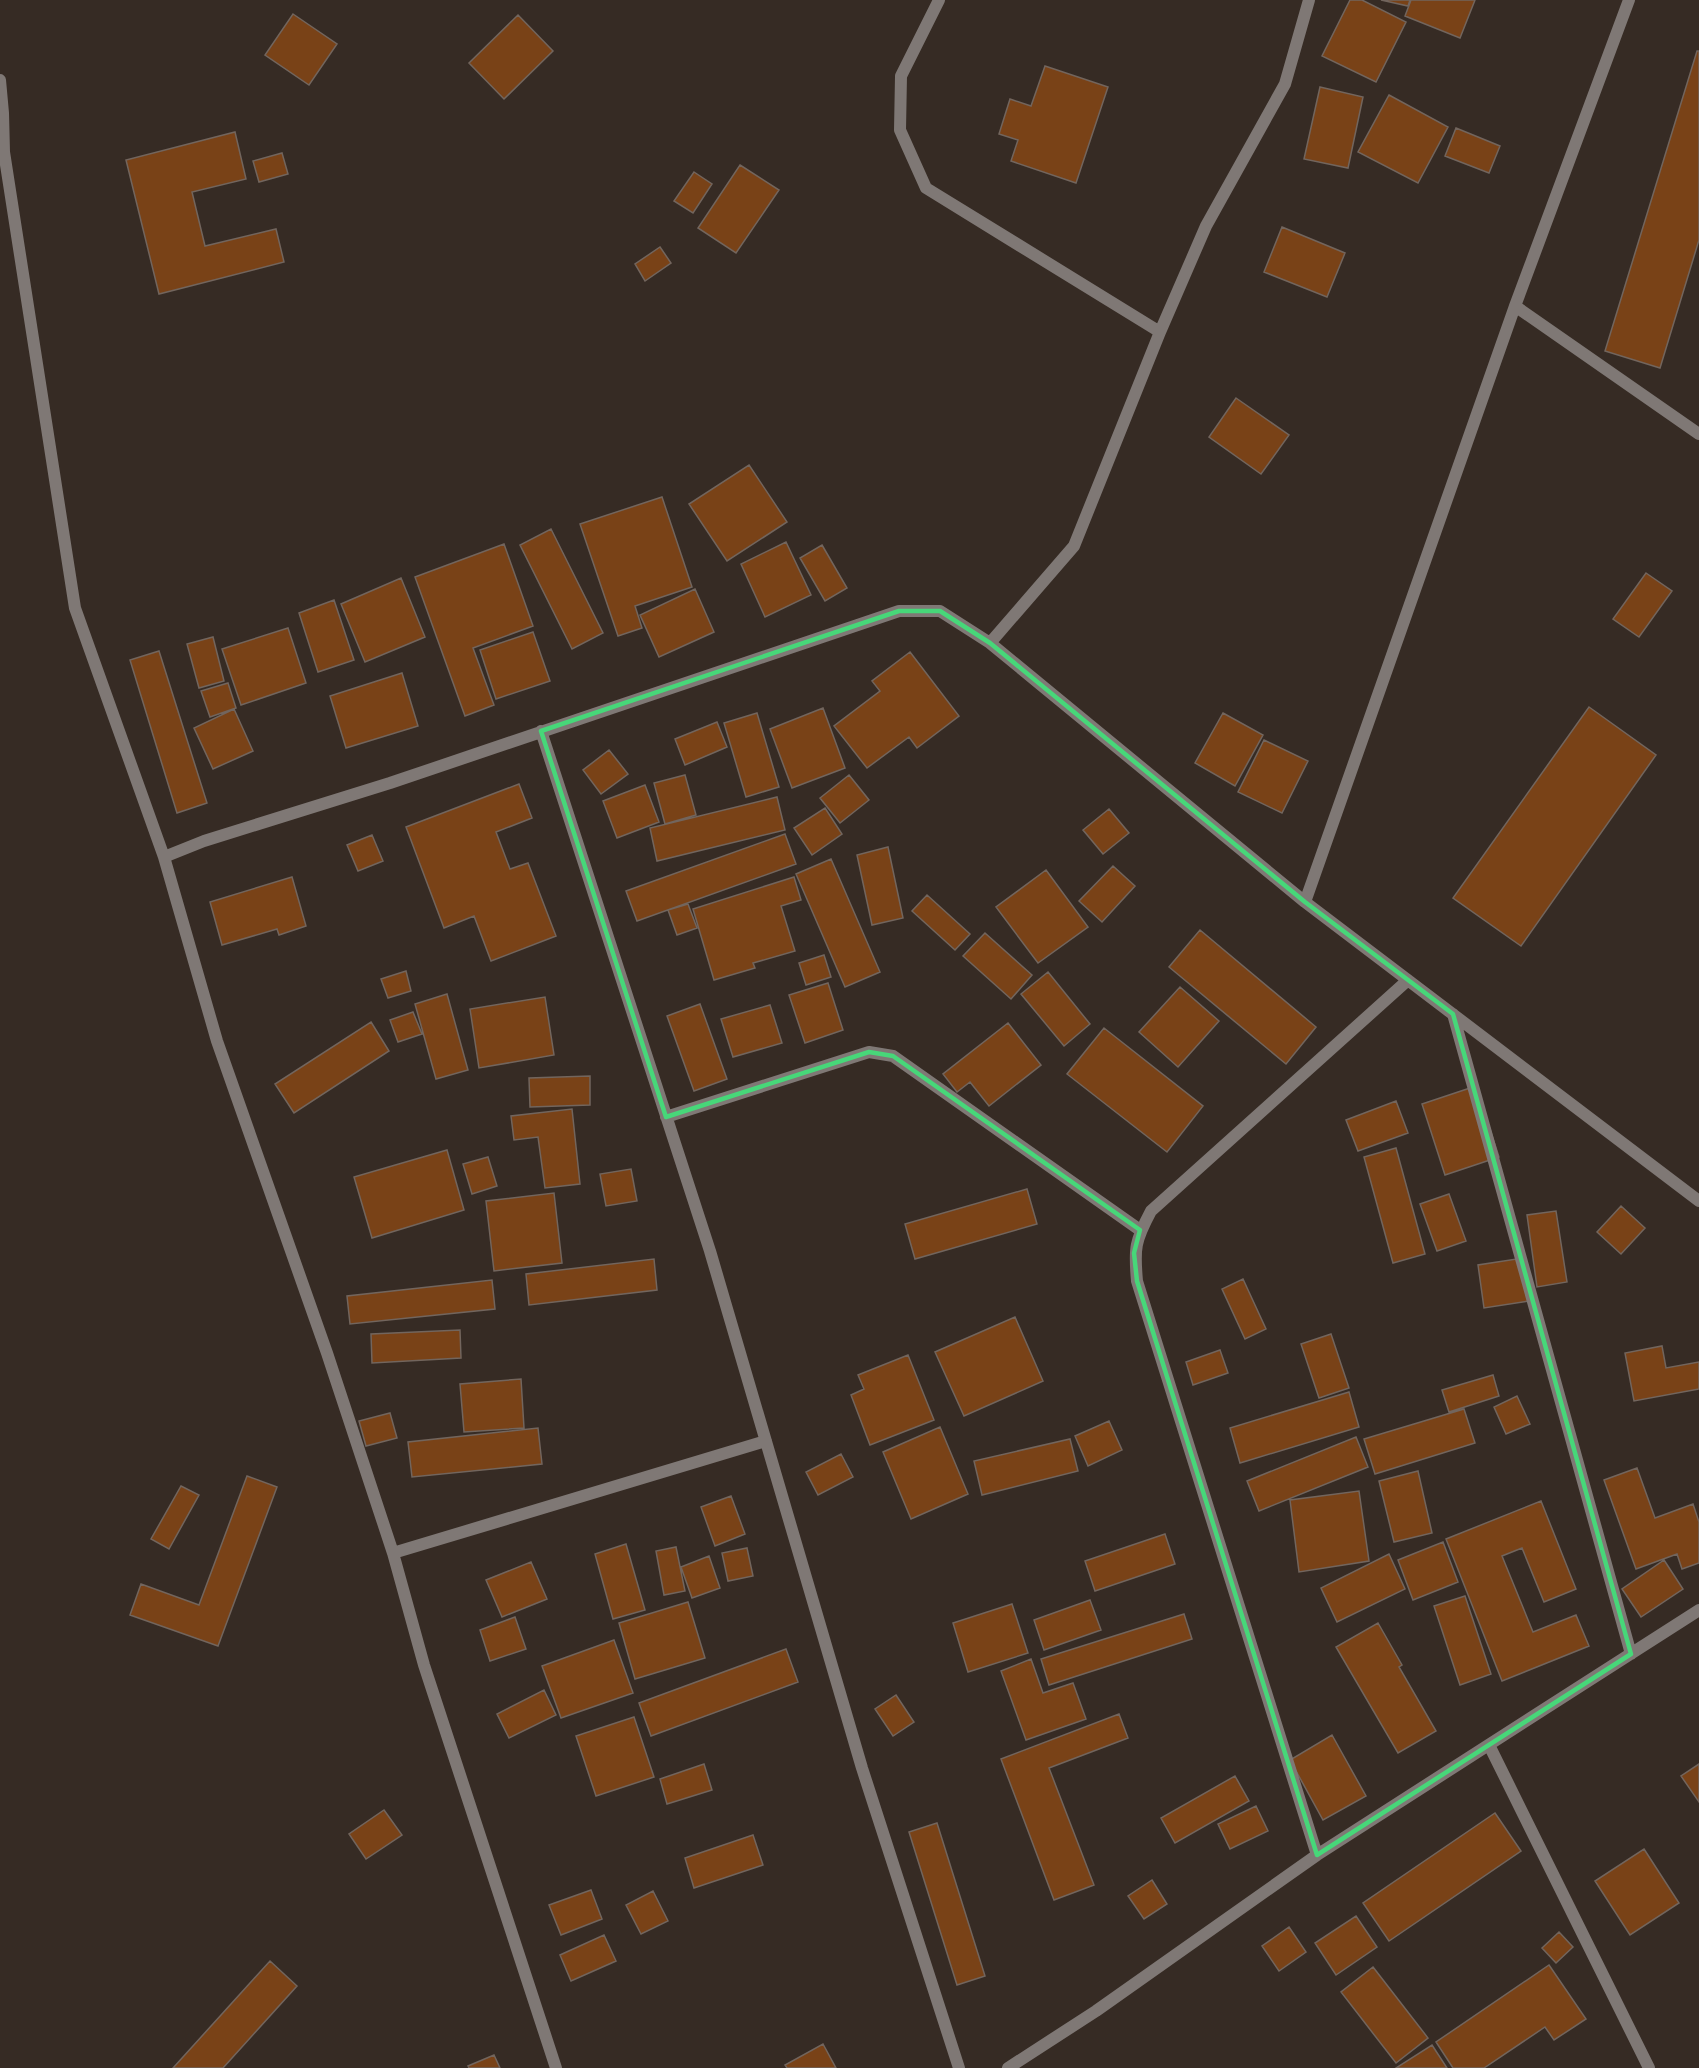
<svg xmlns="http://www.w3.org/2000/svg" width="1699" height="2068" viewBox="0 0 1699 2068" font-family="'Asap Condensed',sans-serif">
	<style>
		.building { fill: #794217; stroke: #72655d; stroke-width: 1.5 }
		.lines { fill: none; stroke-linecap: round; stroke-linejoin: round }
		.minor { stroke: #7f7875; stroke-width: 12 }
		.marked { fill: none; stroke: #47d779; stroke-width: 4.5; stroke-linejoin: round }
	</style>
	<rect width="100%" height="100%" fill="#362b24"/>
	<path class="building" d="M 1350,0 L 1362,0 L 1406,22 L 1376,82 L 1322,56 Z
		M 1381,0 L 1410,0 L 1408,6 Z
		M 1411,0 L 1475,0 L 1460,38 L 1405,16 Z
		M 293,14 L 337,44 L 309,85 L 265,55 Z
		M 518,15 L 553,51 L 504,99 L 469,63 Z
		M 1697,51 L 1699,51 L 1699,240 L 1660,368 L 1605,351 Z
		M 1045,66 L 1108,87 L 1076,183 L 1011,161 L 1018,140 L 999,134 L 1010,99 L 1031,106 Z
		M 1320,87 L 1363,97 L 1348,168 L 1304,159 Z
		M 1389,95 L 1448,127 L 1418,183 L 1358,152 Z
		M 1456,128 L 1500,146 L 1489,173 L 1445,156 Z
		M 235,132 L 246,179 L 192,192 L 205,246 L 276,229 L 284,262 L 159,294 L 126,160 Z
		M 282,153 L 288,174 L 259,182 L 253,161 Z
		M 740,165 L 779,190 L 736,253 L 698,228 Z
		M 694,172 L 712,184 L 693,213 L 674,201 Z
		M 1282,227 L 1345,253 L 1327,297 L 1264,272 Z
		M 660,247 L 671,263 L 645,281 L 635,264 Z
		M 1236,398 L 1289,435 L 1261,474 L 1209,437 Z
		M 749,465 L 787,522 L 727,561 L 689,504 Z
		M 662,497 L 692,587 L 635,606 L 642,628 L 618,636 L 580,524 Z
		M 551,529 L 603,633 L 572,649 L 520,545 Z
		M 786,542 L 811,595 L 765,617 L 741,564 Z
		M 504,544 L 533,626 L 473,648 L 494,705 L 465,716 L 415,577 Z
		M 822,545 L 847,588 L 825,601 L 800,558 Z
		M 1646,573 L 1672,591 L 1639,637 L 1613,619 Z
		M 401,578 L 425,637 L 365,662 L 341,604 Z
		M 695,589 L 714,632 L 659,657 L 640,615 Z
		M 334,600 L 354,660 L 318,672 L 299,613 Z
		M 288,628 L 306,683 L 241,705 L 222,649 Z
		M 533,632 L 550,681 L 496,699 L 480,650 Z
		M 213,637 L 224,681 L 199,688 L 187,644 Z
		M 159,651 L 207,803 L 177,813 L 130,660 Z
		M 910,652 L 959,716 L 917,748 L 909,737 L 867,768 L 834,726 L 880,691 L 872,681 Z
		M 402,673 L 418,726 L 346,748 L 330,696 Z
		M 228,683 L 236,708 L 210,717 L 201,691 Z
		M 1589,707 L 1656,755 L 1521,946 L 1453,898 Z
		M 823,708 L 845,768 L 792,788 L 770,729 Z
		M 234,709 L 253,751 L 213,769 L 194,728 Z
		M 757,713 L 779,787 L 746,797 L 724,723 Z
		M 1223,713 L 1263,735 L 1235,786 L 1195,763 Z
		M 717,722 L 727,747 L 685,765 L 675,739 Z
		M 1264,740 L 1308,761 L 1282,813 L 1238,792 Z
		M 609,750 L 628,774 L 601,794 L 583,770 Z
		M 685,775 L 696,815 L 665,824 L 654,783 Z
		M 849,775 L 869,800 L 840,823 L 820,798 Z
		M 519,784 L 532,818 L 496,832 L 510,869 L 528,863 L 556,936 L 491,961 L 474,916 L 444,928 L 406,827 Z
		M 645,785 L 659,822 L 617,838 L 603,801 Z
		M 777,797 L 785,830 L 657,861 L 650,828 Z
		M 825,808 L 842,834 L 812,855 L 794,828 Z
		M 1109,809 L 1129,833 L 1103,854 L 1083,830 Z
		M 785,834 L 796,864 L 637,921 L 626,891 Z
		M 372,835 L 383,861 L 358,871 L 347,845 Z
		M 888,847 L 903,918 L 872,925 L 857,855 Z
		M 831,859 L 880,972 L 845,987 L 796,874 Z
		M 1113,866 L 1135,886 L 1102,922 L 1079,901 Z
		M 1046,870 L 1088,927 L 1038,963 L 996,907 Z
		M 292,877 L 306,926 L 279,935 L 277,929 L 222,945 L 210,902 Z
		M 794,877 L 801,900 L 781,906 L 795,951 L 753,963 L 755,968 L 714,980 L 693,909 Z
		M 927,895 L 970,934 L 955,950 L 912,911 Z
		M 688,904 L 697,928 L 677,935 L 668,910 Z
		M 1200,930 L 1316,1027 L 1286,1064 L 1169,967 Z
		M 985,933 L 1032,975 L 1011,999 L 963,956 Z
		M 824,955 L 831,977 L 806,985 L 799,963 Z
		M 406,971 L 411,991 L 388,998 L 381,979 Z
		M 1048,972 L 1090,1024 L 1064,1046 L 1021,994 Z
		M 828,983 L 843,1030 L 805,1043 L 789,995 Z
		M 1180,987 L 1219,1021 L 1178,1067 L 1139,1032 Z
		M 447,994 L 468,1070 L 436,1079 L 415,1004 Z
		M 545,997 L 554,1055 L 479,1068 L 470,1009 Z
		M 700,1004 L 727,1079 L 694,1091 L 667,1016 Z
		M 770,1005 L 782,1043 L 733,1057 L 721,1019 Z
		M 413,1012 L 422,1034 L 398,1042 L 390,1020 Z
		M 371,1022 L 389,1051 L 294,1113 L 275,1084 Z
		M 1008,1023 L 1041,1065 L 989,1106 L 970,1082 L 957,1092 L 943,1074 Z
		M 1104,1028 L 1203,1106 L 1167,1152 L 1067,1074 Z
		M 590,1076 L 590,1105 L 530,1107 L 529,1078 Z
		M 1476,1086 L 1499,1157 L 1445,1175 L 1422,1104 Z
		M 1396,1101 L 1408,1133 L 1358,1151 L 1346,1120 Z
		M 572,1109 L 580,1184 L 545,1188 L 538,1137 L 514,1140 L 511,1116 Z
		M 1396,1148 L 1425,1254 L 1393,1263 L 1364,1157 Z
		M 447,1150 L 464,1210 L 372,1238 L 354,1177 Z
		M 488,1157 L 497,1186 L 472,1194 L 463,1164 Z
		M 631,1169 L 637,1201 L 606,1206 L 600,1174 Z
		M 1027,1189 L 1037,1224 L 915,1259 L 905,1224 Z
		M 554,1193 L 562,1263 L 494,1271 L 486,1201 Z
		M 1449,1194 L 1466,1241 L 1437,1251 L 1420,1204 Z
		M 1621,1206 L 1645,1228 L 1621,1254 L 1597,1232 Z
		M 1556,1211 L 1567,1282 L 1537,1287 L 1527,1215 Z
		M 1523,1258 L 1529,1301 L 1484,1308 L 1478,1265 Z
		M 654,1259 L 657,1290 L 529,1305 L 526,1274 Z
		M 1243,1279 L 1266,1329 L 1245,1339 L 1222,1289 Z
		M 492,1280 L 495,1309 L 350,1324 L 347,1296 Z
		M 1015,1317 L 1043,1381 L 964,1416 L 935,1352 Z
		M 460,1330 L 461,1358 L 372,1363 L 371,1334 Z
		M 1331,1334 L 1349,1388 L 1319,1398 L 1301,1344 Z
		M 1662,1346 L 1666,1368 L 1699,1362 L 1699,1389 L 1634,1401 L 1625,1353 Z
		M 1220,1350 L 1228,1373 L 1193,1385 L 1186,1362 Z
		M 908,1355 L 934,1420 L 870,1445 L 851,1395 L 864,1389 L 858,1375 Z
		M 1493,1375 L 1499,1396 L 1449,1412 L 1442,1390 Z
		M 521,1379 L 524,1428 L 464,1432 L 460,1384 Z
		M 1349,1392 L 1359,1427 L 1240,1463 L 1230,1428 Z
		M 1517,1396 L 1530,1424 L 1506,1434 L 1494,1407 Z
		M 1464,1409 L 1475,1443 L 1375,1474 L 1364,1439 Z
		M 390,1413 L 397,1438 L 366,1446 L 359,1421 Z
		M 1109,1421 L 1122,1450 L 1088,1466 L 1075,1436 Z
		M 940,1427 L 968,1494 L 911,1519 L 883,1452 Z
		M 538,1428 L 542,1464 L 412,1477 L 408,1442 Z
		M 1356,1437 L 1368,1467 L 1259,1511 L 1247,1481 Z
		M 1070,1439 L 1078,1471 L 982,1495 L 974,1461 Z
		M 841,1454 L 853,1477 L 818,1495 L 806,1472 Z
		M 1637,1468 L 1655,1518 L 1693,1504 L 1699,1522 L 1699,1563 L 1682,1569 L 1677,1554 L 1636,1569 L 1604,1480 Z
		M 1418,1471 L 1432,1533 L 1394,1542 L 1379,1481 Z
		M 247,1476 L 277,1487 L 218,1646 L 130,1615 L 141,1584 L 199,1605 Z
		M 181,1486 L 199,1495 L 169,1549 L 151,1539 Z
		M 1359,1491 L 1369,1561 L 1299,1572 L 1290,1500 Z
		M 731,1496 L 745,1534 L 715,1546 L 701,1507 Z
		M 1541,1501 L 1576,1589 L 1544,1602 L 1522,1548 L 1502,1556 L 1533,1632 L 1576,1615 L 1589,1646 L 1502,1681 L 1446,1539 Z
		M 1165,1534 L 1175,1564 L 1095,1591 L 1085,1561 Z
		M 1443,1542 L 1458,1582 L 1413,1600 L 1398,1560 Z
		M 626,1544 L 645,1610 L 613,1619 L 595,1554 Z
		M 676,1547 L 685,1591 L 664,1595 L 656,1551 Z
		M 747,1548 L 753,1576 L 728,1581 L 722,1553 Z
		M 1389,1554 L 1405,1589 L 1337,1622 L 1321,1588 Z
		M 709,1556 L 720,1588 L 692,1598 L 681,1567 Z
		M 1664,1560 L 1683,1589 L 1641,1617 L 1622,1589 Z
		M 531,1562 L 547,1599 L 502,1617 L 486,1580 Z
		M 1465,1596 L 1491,1674 L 1460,1685 L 1434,1606 Z
		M 1090,1600 L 1101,1630 L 1044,1650 L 1034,1620 Z
		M 688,1602 L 705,1658 L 635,1679 L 619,1623 Z
		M 1012,1604 L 1028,1653 L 968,1672 L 953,1623 Z
		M 1184,1614 L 1192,1639 L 1049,1685 L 1041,1659 Z
		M 515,1617 L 526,1649 L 490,1661 L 480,1630 Z
		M 1378,1623 L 1402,1665 L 1399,1667 L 1436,1731 L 1398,1753 L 1336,1647 Z
		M 614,1640 L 633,1693 L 561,1718 L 542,1666 Z
		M 786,1649 L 798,1682 L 651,1736 L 639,1703 Z
		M 1031,1659 L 1043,1693 L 1073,1683 L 1086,1719 L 1026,1740 L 1001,1671 Z
		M 544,1690 L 556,1715 L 509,1738 L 497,1714 Z
		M 896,1695 L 914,1722 L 893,1736 L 875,1709 Z
		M 1119,1714 L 1128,1738 L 1049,1768 L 1094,1885 L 1054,1900 L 1001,1759 Z
		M 634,1717 L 654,1777 L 596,1796 L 576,1736 Z
		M 1332,1735 L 1366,1796 L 1323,1820 L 1290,1760 Z
		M 704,1764 L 712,1790 L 667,1804 L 660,1779 Z
		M 1699,1764 L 1699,1802 L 1681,1776 Z
		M 1235,1776 L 1249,1801 L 1175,1843 L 1161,1818 Z
		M 1256,1806 L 1268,1831 L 1230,1849 L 1218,1824 Z
		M 384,1810 L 402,1835 L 366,1859 L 349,1834 Z
		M 1495,1813 L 1521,1851 L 1389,1941 L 1363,1903 Z
		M 937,1823 L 985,1976 L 957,1985 L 909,1832 Z
		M 753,1835 L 763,1865 L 694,1888 L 685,1858 Z
		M 1644,1849 L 1679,1903 L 1630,1935 L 1595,1881 Z
		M 1152,1880 L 1167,1904 L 1144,1919 L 1128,1896 Z
		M 591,1890 L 602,1919 L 561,1935 L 549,1905 Z
		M 653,1891 L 668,1921 L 641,1934 L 626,1905 Z
		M 1356,1916 L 1377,1947 L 1336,1975 L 1315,1943 Z
		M 1289,1927 L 1306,1952 L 1279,1971 L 1262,1946 Z
		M 1559,1932 L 1573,1947 L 1556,1963 L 1542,1948 Z
		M 604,1935 L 616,1961 L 571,1981 L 560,1955 Z
		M 270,1961 L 297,1986 L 223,2068 L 173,2068 Z
		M 1549,1965 L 1586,2019 L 1554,2040 L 1545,2027 L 1484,2068 L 1453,2068 L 1436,2042 Z
		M 1373,1967 L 1428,2038 L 1396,2063 L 1341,1992 Z
		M 823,2044 L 836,2068 L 787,2068 L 785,2065 Z
		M 1432,2045 L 1447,2068 L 1396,2068 Z
		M 494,2055 L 500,2068 L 469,2068 L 468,2066 Z"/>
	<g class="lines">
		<path class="minor" d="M 939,0 L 901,76 L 900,130 L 926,188 L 1160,332
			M 0,80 L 3,113 L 4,152 L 75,608 L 164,857 L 217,1041 L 327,1353 L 393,1553 L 424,1665 L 556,2068
			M 1515,306 L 1699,434
			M 990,643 L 1074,546 L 1160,332 L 1206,226 L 1285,84 L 1309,0
			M 541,731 L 710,1251 L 862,1768 L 959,2068
			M 164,857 L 204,841 L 390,783 L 899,611 L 940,611 L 990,643 L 1305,902 L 1699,1201
			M 1305,902 L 1515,306 L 1629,0
			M 1453,1014 L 1631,1654
			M 666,1117 L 869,1052 L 893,1056 L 1140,1230
			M 393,1553 L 766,1441
			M 1489,1745 L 1649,2068
			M 1317,1855 L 1137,1281 C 1134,1248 1135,1241 1151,1211 L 1408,980
			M 1008,2068 L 1096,2011 L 1317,1855 L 1699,1610"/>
	</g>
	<path class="marked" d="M 899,611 L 940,611 L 990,643 L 1305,902 L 1453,1014 L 1631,1654 L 1317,1855 L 1137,1281 L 1134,1253 L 1140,1230 L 893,1056 L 869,1052 L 666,1117 L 541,731 Z"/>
</svg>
